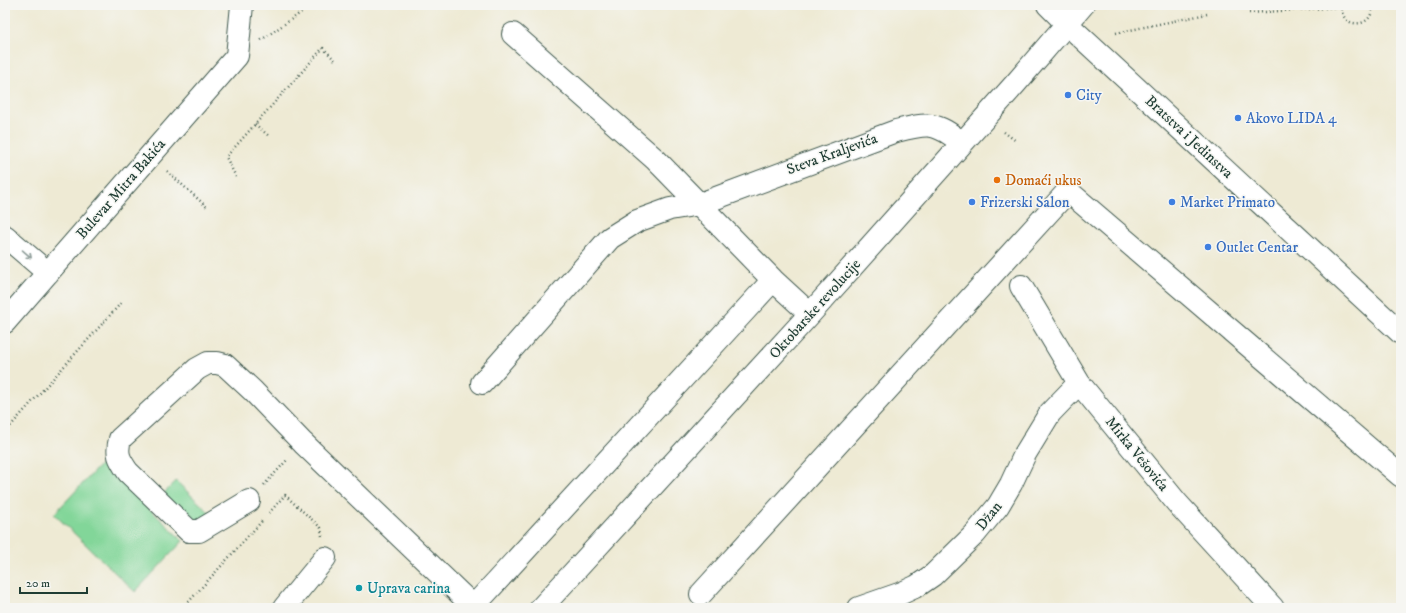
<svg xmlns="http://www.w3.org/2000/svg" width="1406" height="613" viewBox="0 0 1406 613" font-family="'IM FELL DW Pica',serif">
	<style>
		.pitch { fill: #82d699; stroke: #508a66 }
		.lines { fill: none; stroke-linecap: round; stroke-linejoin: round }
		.minor-casing { stroke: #3e574c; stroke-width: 24 }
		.major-casing { stroke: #3e574c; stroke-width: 24 }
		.path { stroke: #3e574c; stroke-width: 2.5; stroke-dasharray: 1 3; stroke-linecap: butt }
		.minor { stroke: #fff; stroke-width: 22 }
		.major { stroke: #fff; stroke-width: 22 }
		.oneway { stroke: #8f9e9a }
		.shop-dot { fill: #3f7fe0; stroke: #f6f6f2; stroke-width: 1.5 }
		.food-dot { fill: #e8710a; stroke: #f6f6f2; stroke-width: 1.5 }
		.culture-dot { fill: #0f9aa8; stroke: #f6f6f2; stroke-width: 1.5 }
		.labels { text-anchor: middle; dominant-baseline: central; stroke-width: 3; stroke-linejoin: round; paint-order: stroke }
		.shop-label { font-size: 15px; fill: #366cbe; stroke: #f6f6f2; text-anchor: start }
		.street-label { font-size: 15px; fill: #1f3d34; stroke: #f6f6f2 }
		.food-label { font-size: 15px; fill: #c56008; stroke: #f6f6f2; text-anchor: start }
		.culture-label { font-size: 15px; fill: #0d838f; stroke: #f6f6f2; text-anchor: start }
	</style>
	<rect width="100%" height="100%" fill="#f6f6f2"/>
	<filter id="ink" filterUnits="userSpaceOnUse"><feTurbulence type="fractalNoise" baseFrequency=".025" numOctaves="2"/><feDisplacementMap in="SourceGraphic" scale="8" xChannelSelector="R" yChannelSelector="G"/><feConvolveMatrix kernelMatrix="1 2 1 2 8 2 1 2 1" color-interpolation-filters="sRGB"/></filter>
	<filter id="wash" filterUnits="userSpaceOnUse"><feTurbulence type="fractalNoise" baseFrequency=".012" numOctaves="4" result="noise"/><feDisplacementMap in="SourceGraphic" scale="16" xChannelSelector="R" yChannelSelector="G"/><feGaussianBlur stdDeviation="0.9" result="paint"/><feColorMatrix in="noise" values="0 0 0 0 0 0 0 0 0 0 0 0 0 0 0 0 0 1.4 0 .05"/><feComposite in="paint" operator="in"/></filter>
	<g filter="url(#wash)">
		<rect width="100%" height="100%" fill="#eeead4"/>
		<path class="pitch" d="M 102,463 L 183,541 L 135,592 L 54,514 Z
			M 176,481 L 211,514 L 189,537 L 154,504 Z"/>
	</g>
	<g filter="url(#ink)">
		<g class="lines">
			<g class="minor-casing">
				<path id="minor" d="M 513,34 L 656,160 L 773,280 L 810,314
					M 5,236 L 48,273
					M 1021,286 L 1079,383 L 1177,503 L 1273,608
					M 5,322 L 237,56 L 242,5
					M 482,383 L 610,238 L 637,221 L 670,209 L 700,204 L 896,131 C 928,123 935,121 962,143
					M 249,501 L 199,531 L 189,531 L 128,472 C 119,459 116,454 120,439 L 197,369 L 208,363 L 217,363 L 225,365 L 253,391 L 303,443 L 475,608
					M 701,594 L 1068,191 L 1401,476
					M 284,608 L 325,558
					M 472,608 L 773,280
					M 541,608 L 810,314 L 1016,83 L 1083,5
					M 859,608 L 902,593 L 917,586 L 933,575 L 975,534 L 998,506 L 1011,484 L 1025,454 L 1050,413 L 1079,383"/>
			</g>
			<g class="major-casing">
				<path id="major" d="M 1048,5 L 1067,24 L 1401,333"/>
			</g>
			<path class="path" d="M 1342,5 C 1338,29 1375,30 1372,5
				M 1373,7 L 1401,7
				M 1249,13 L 1341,7
				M 1116,33 L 1207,14
				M 261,40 L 295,17 L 310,5
				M 255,124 L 270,137
				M 1004,132 L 1016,141
				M 167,171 L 208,208
				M 236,177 L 226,157 L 323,48 L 336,61
				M 5,432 L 121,303
				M 264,485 L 288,459
				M 269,513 L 285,495 L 321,528 L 322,536
				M 183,608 L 262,521"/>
			<use href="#minor" class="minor"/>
			<use href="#major" class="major"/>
		</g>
		<defs><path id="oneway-shaft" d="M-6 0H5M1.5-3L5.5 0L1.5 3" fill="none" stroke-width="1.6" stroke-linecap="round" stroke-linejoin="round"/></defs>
		<use class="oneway" href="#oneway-shaft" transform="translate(27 254) rotate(41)"/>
	</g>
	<g class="shop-dot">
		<circle cx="1068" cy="95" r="4"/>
		<circle cx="1238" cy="118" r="4"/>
		<circle cx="972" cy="202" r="4"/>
		<circle cx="1172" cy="202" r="4"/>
		<circle cx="1208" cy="247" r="4"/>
	</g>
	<circle class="food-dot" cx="997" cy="180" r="4"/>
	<circle class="culture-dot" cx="359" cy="588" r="4"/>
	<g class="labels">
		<g class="shop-label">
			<text x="1076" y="95">City</text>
			<text x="1246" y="118">Akovo LIDA 4</text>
			<text x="980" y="202">Frizerski Salon</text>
			<text x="1180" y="202">Market Primato</text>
			<text x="1216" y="247">Outlet Centar</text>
		</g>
		<g class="street-label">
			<text transform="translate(1189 137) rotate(43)">Bratstva i Jedinstva</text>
			<text transform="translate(832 154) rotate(-20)">Steva Kraljevića</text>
			<text transform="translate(121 189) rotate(-49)">Bulevar Mitra Bakića</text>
			<text transform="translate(815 309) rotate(-48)">Oktobarske revolucije</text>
			<text transform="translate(1137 454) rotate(51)">Mirka Vešovića</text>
			<text transform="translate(989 516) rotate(-52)">Džan</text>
		</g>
		<g class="food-label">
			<text x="1005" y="180">Domaći ukus</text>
		</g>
		<g class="culture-label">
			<text x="367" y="588">Uprava carina</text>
		</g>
	</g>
	<rect width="1406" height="613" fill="none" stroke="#f6f6f2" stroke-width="20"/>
	<path d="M20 587v6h67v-6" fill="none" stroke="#1f3d34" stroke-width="2"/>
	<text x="26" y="587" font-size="12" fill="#1f3d34" stroke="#f6f6f2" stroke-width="3" paint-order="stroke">20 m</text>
</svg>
